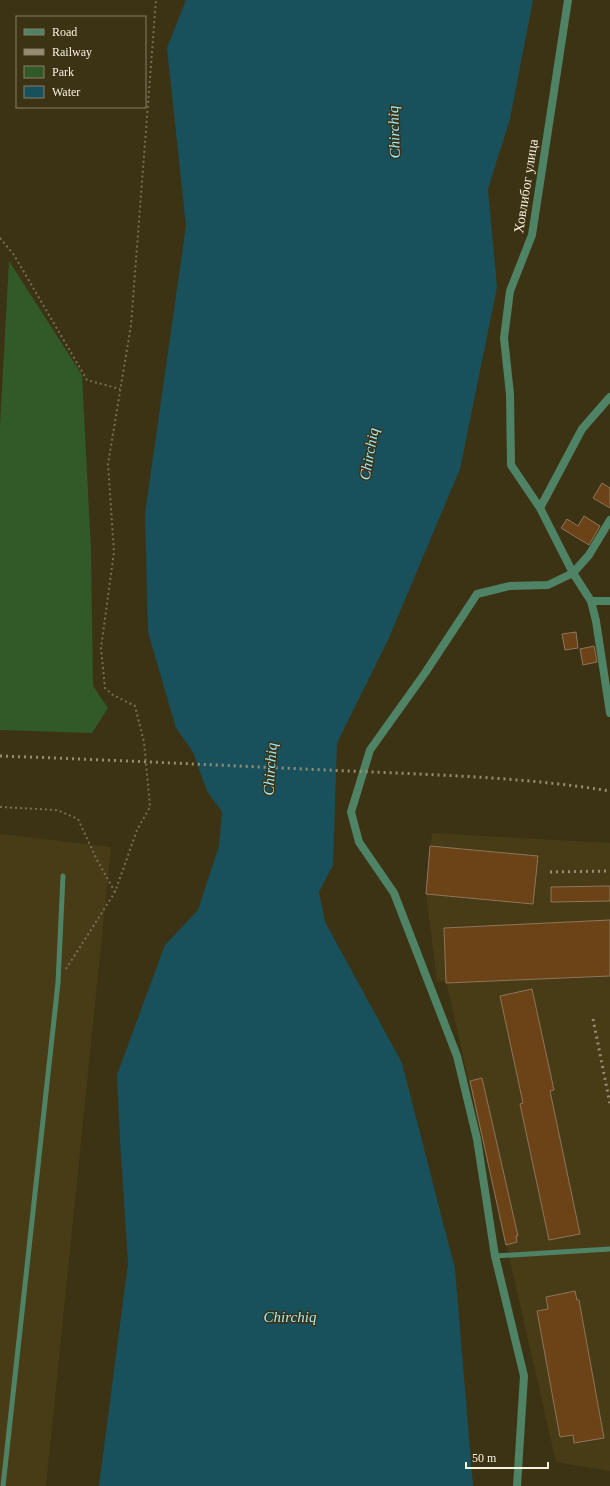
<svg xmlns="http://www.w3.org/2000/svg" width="610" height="1486" viewBox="0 0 610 1486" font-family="Georgia,serif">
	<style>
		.built { fill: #483c16 }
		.green { fill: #325928 }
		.water { fill: #18515c }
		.building { fill: #6b4316; stroke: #8f755d }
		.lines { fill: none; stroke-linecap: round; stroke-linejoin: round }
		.path { stroke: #776f54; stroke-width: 2; stroke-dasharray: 2 3; stroke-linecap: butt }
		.lane { stroke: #4f8365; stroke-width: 5 }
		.street { stroke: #4f8365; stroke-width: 8 }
		.rail { stroke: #948d74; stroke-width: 3; stroke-dasharray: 2 4; stroke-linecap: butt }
		.labels { text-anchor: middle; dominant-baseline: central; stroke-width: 3; stroke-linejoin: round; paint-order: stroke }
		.street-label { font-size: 14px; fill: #f7f1e0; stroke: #3c3314 }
		.water-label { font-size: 15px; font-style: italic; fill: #9febfd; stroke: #3c3314 }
	</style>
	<rect width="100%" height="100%" fill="#3c3314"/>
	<path class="built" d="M 432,833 L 610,843 L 610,1471 L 556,1462 L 446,981 L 437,982 L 426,894 Z
		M 0,834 L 111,847 L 46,1486 L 0,1486 Z"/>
	<path class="green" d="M 9,261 L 82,375 L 91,550 L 93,686 L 108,708 L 92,733 L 0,730 L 0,425 Z"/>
	<path class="water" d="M 186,0 L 533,0 L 510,119 L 488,189 L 497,287 L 460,469 L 388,640 L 337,743 L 333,865 L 319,892 L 325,922 L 402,1063 L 455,1269 L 473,1486 L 99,1486 L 128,1263 L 120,1140 L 117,1075 L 165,945 L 198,910 L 219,846 L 222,812 L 207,791 L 193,752 L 176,728 L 148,632 L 145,514 L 186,226 L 167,48 Z"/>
	<path class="building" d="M 602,483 L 610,488 L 610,508 L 593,498 Z
		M 584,516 L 600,526 L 589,545 L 561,528 L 567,519 L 578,526 Z
		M 576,632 L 578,648 L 565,650 L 562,634 Z
		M 594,646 L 597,662 L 583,665 L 580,649 Z
		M 430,846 L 538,856 L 533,904 L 426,894 Z
		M 610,886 L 610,901 L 551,902 L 551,887 Z
		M 610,920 L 610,976 L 446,983 L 444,928 Z
		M 532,989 L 554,1090 L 550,1091 L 580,1234 L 549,1240 L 520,1104 L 523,1103 L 500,996 Z
		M 482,1078 L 518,1236 L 516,1236 L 517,1242 L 506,1245 L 470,1081 Z
		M 575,1291 L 577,1300 L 579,1300 L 604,1438 L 574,1443 L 573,1435 L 560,1437 L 537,1311 L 548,1309 L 546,1297 Z"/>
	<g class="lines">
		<path class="path" d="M 0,238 L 14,255 L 87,380 L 120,389
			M 0,807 L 57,810 L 78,819 L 97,860 L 115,892
			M 66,969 L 115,892 L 137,830 L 150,807 L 144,742 L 135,706 L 113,695 L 105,688 L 101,648 L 114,552 L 108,464 L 131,325 L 156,0"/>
		<path class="lane" d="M 495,1256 L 610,1249
			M 3,1486 L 58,983 L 63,876"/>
		<path class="street" d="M 610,397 L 582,429 L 540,508 L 573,573 L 589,555 L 610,520
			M 540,508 L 511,465 L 510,394 L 504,338 L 510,291 L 532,235 L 568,0
			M 591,601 L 610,601
			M 517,1486 L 524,1376 L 495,1256 L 477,1139 L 457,1056 L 394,893 L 359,842 L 351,812 L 370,750 L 425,673 L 477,594 L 510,586 L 548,585 L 573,573 L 591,601 L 596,621 L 610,713"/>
		<path class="rail" d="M 0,756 C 117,760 233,766 350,771 C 436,775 524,777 610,791
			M 550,872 L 610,871
			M 593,1019 L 610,1104"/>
	</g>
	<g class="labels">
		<g class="street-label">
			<text transform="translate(526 186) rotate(-81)">Ховлибог улица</text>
		</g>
		<g class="water-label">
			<text transform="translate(394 132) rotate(-92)">Chirchiq</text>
			<text transform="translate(369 454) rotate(-80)">Chirchiq</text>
			<text transform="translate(270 769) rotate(-86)">Chirchiq</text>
			<text x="290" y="1317">Chirchiq</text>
		</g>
	</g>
	<rect x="16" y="16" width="130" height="92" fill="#3c3314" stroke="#877f66"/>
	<rect x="24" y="29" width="20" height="6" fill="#4f8365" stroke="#877f66"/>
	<text x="52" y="36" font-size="12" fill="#f7f1e0">Road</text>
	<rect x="24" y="49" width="20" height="6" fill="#948d74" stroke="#877f66"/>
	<text x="52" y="56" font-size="12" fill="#f7f1e0">Railway</text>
	<rect x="24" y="66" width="20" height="12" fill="#325928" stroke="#877f66"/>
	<text x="52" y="76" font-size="12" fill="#f7f1e0">Park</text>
	<rect x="24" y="86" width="20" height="12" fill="#18515c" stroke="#877f66"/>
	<text x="52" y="96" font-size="12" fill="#f7f1e0">Water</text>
	<path d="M466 1462v6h82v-6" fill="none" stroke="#f7f1e0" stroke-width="2"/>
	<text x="472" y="1462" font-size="12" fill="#f7f1e0" stroke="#3c3314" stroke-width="3" paint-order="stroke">50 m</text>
</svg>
